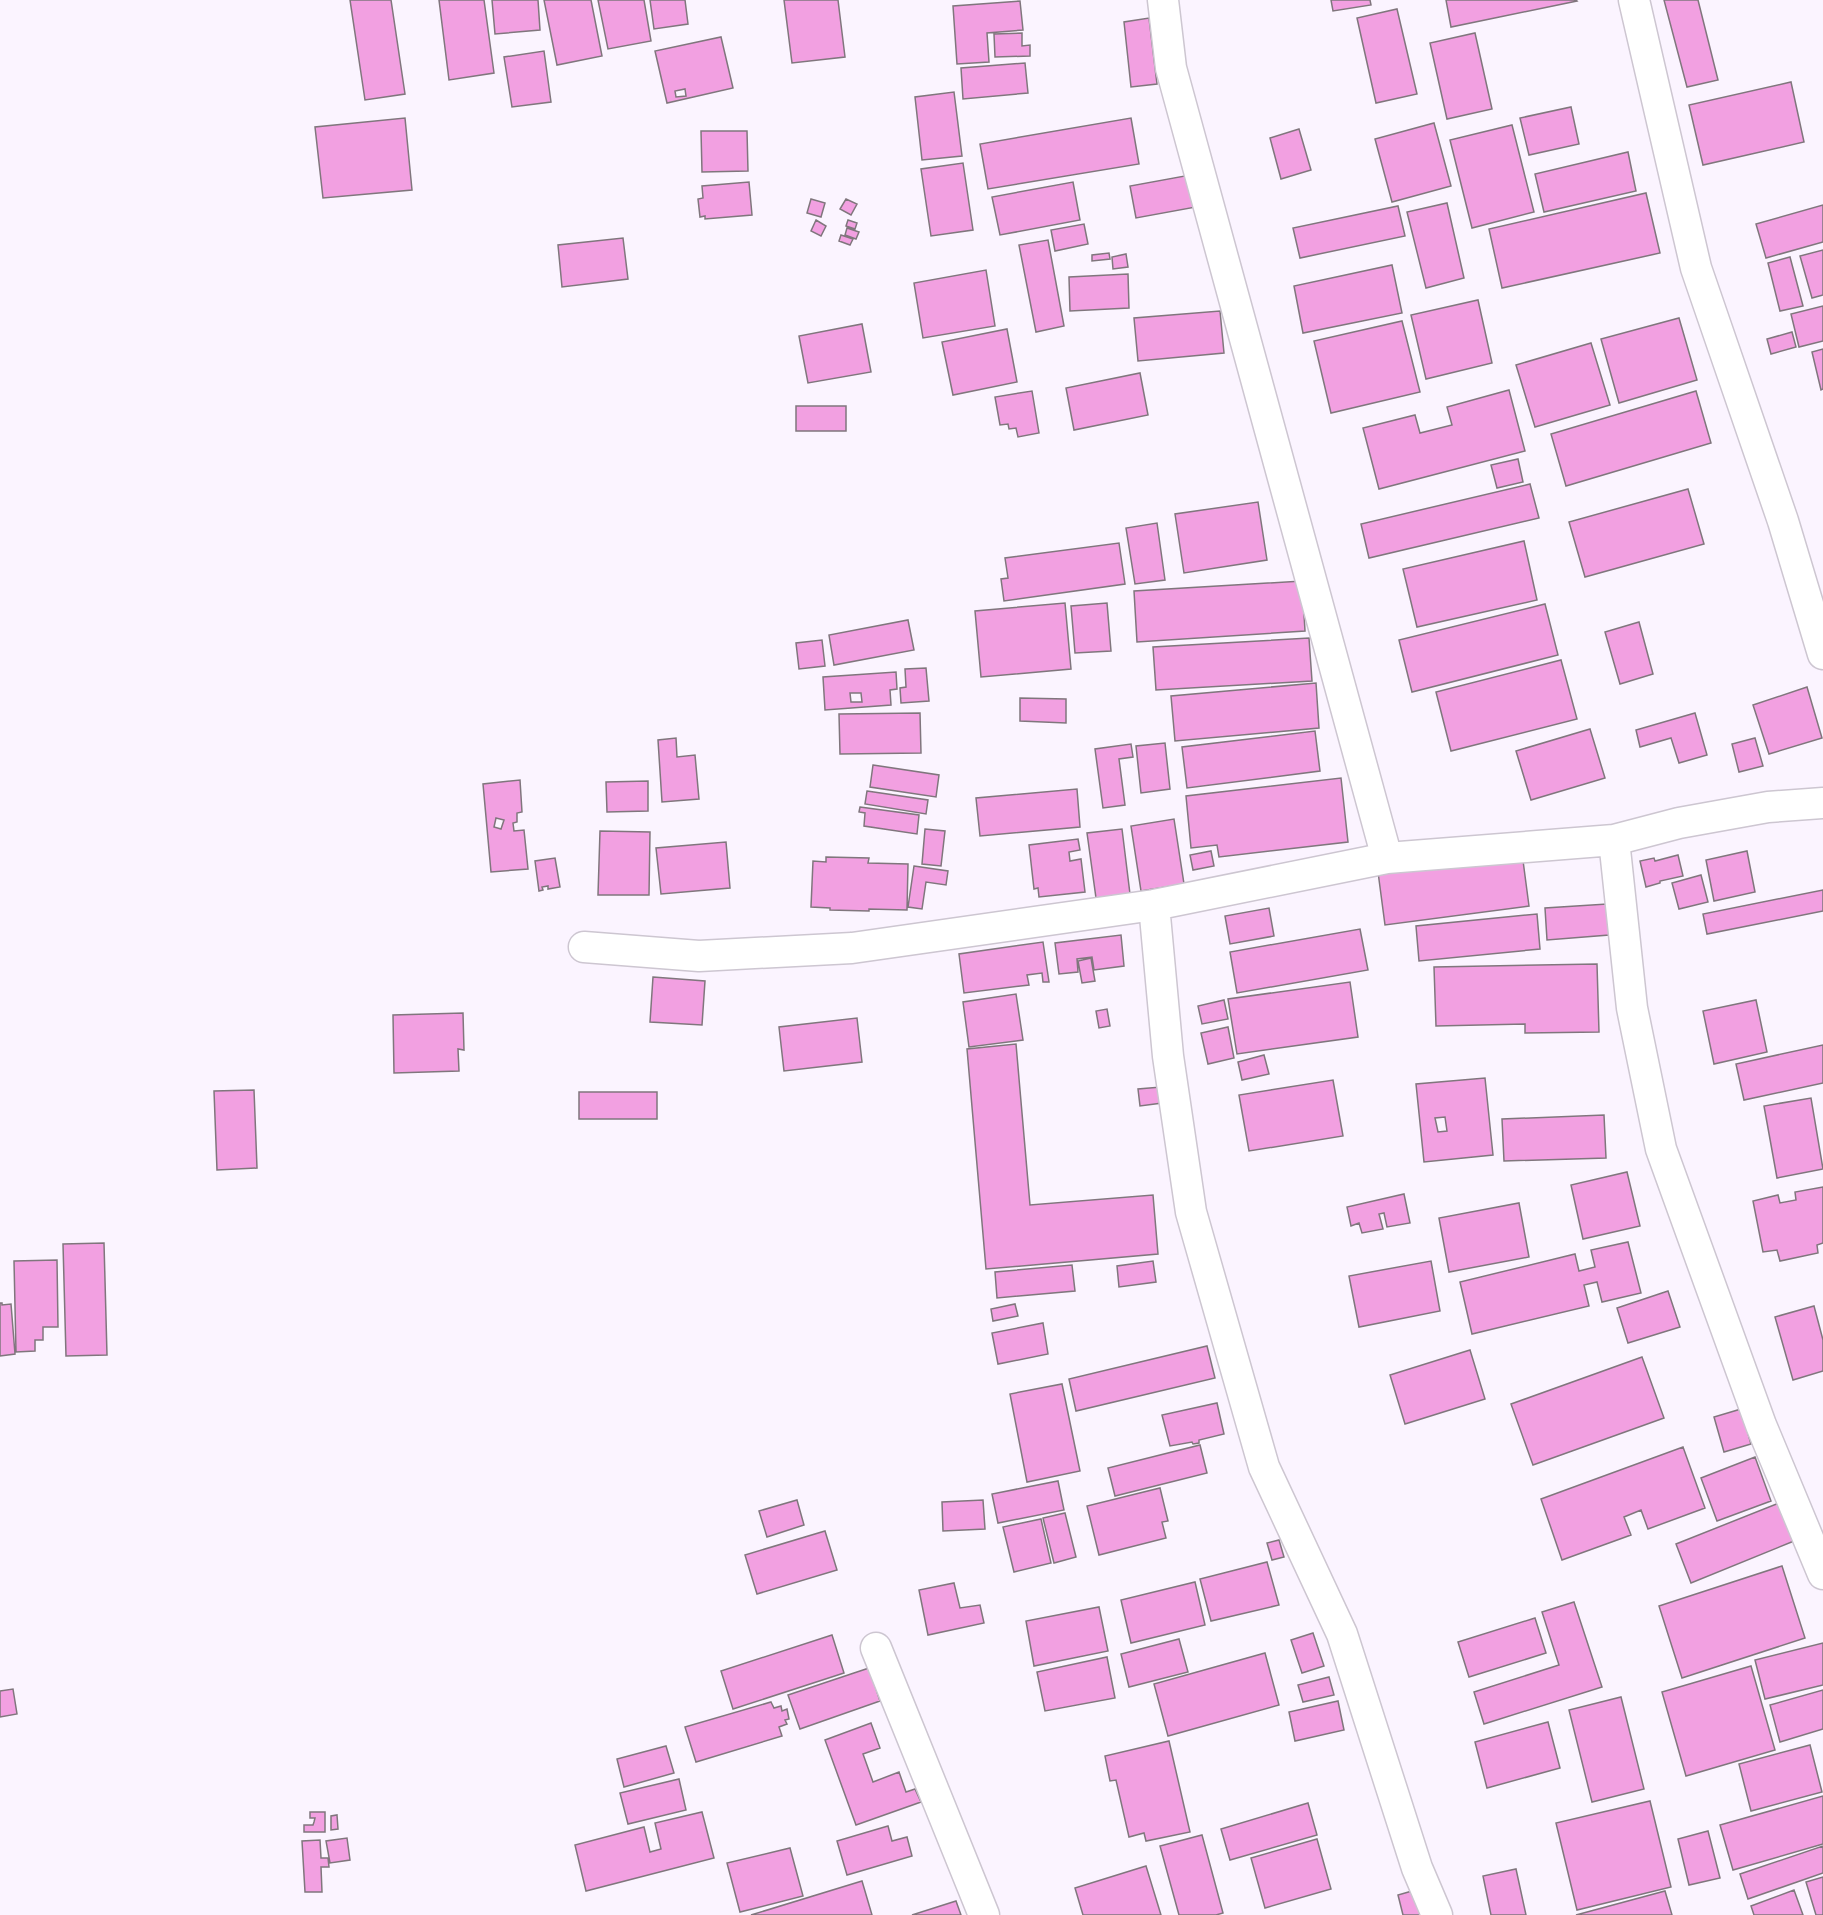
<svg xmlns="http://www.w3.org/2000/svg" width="1823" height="1915" viewBox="0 0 1823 1915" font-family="Poppins,sans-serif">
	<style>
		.building { fill: #f2a0e1; stroke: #80767d; stroke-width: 1.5; fill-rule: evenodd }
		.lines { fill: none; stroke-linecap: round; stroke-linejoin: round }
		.minor-casing { stroke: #cdc6d1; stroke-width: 33 }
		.minor { stroke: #fff; stroke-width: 30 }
	</style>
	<rect width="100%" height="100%" fill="#fbf4ff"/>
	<path class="building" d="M 350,0 L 391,0 L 405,94 L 365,100 Z
		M 439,0 L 484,0 L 494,73 L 449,80 Z
		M 492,0 L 538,0 L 540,30 L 495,34 Z
		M 544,0 L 591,0 L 602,56 L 557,65 Z
		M 598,0 L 644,0 L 651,41 L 608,49 Z
		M 650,0 L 685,0 L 688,24 L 654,29 Z
		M 784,0 L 838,0 L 845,57 L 792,63 Z
		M 1331,0 L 1370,0 L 1371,5 L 1333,11 Z
		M 1446,0 L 1576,0 L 1577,1 L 1451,27 Z
		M 1664,0 L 1698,0 L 1718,80 L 1687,87 Z
		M 1020,1 L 1023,30 L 987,33 L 989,62 L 957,64 L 953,6 Z
		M 1397,9 L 1417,94 L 1376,103 L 1357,18 Z
		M 1149,18 L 1157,84 L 1131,87 L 1124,22 Z
		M 1022,33 L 1022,46 L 1030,45 L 1030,56 L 995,57 L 994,34 Z
		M 1475,33 L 1492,109 L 1447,119 L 1430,43 Z
		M 721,37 L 733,88 L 667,103 L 655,51 ZM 685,89 L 686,96 L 676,97 L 675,91 Z
		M 544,51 L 551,102 L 512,107 L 504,57 Z
		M 1025,63 L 1028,93 L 963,99 L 961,68 Z
		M 1791,82 L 1804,142 L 1703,165 L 1689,105 Z
		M 954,92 L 962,156 L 922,160 L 915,97 Z
		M 1571,107 L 1579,144 L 1529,155 L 1520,118 Z
		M 405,118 L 412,190 L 323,198 L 315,127 Z
		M 1131,118 L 1139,164 L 988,189 L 980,144 Z
		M 1434,123 L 1451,186 L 1392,202 L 1375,139 Z
		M 1512,125 L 1534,212 L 1472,228 L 1450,140 Z
		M 1299,129 L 1311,170 L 1281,179 L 1270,138 Z
		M 701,131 L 747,131 L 748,171 L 702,172 Z
		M 1628,152 L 1636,191 L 1544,212 L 1535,174 Z
		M 963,163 L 973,230 L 931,236 L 921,169 Z
		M 1190,175 L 1196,207 L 1136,218 L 1130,186 Z
		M 749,182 L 752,215 L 705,219 L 705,216 L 700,217 L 698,199 L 703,198 L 702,186 Z
		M 1073,182 L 1080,220 L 1000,235 L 992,197 Z
		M 1646,193 L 1660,253 L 1502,288 L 1489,229 Z
		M 811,199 L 825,203 L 821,217 L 807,213 Z
		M 846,199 L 857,204 L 851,215 L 840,209 Z
		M 1447,203 L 1464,278 L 1426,288 L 1407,212 Z
		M 1823,205 L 1823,242 L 1766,258 L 1756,224 Z
		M 1398,206 L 1405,236 L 1300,258 L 1293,228 Z
		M 816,220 L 826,226 L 821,236 L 811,231 Z
		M 848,220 L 857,223 L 855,229 L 846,226 Z
		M 1084,224 L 1088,244 L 1055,251 L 1051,230 Z
		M 847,228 L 859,232 L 856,239 L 845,235 Z
		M 841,235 L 853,239 L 850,245 L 839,241 Z
		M 623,238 L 628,279 L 562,287 L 558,245 Z
		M 1048,240 L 1064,326 L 1036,332 L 1019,245 Z
		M 1823,250 L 1823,295 L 1812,298 L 1800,256 Z
		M 1109,253 L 1110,259 L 1092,261 L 1092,255 Z
		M 1126,254 L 1128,267 L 1113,269 L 1112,257 Z
		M 1790,257 L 1803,306 L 1780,311 L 1768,263 Z
		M 1392,265 L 1402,313 L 1303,333 L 1294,286 Z
		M 986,270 L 995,326 L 923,338 L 914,283 Z
		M 1128,274 L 1129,308 L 1070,311 L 1069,277 Z
		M 1478,300 L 1492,363 L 1426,379 L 1411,315 Z
		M 1823,306 L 1823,341 L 1799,347 L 1791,314 Z
		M 1220,311 L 1224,353 L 1138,361 L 1134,318 Z
		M 1679,318 L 1697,380 L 1619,403 L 1601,339 Z
		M 1402,321 L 1420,392 L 1331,413 L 1314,341 Z
		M 862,324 L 871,372 L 808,383 L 799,336 Z
		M 1007,329 L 1017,382 L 953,395 L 942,342 Z
		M 1792,332 L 1796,347 L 1771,354 L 1767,339 Z
		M 1591,343 L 1610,405 L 1535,427 L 1516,365 Z
		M 1823,349 L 1823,389 L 1821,390 L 1812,352 Z
		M 1140,373 L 1148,415 L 1074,430 L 1066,388 Z
		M 1509,390 L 1525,451 L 1379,489 L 1363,428 L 1415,415 L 1420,433 L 1452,425 L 1447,407 Z
		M 1032,391 L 1039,433 L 1018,437 L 1016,428 L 1009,429 L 1008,424 L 1000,425 L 995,397 Z
		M 1696,391 L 1711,443 L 1566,486 L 1551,434 Z
		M 796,406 L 846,406 L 846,431 L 796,431 Z
		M 1518,459 L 1523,482 L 1497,488 L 1491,465 Z
		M 1530,484 L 1539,518 L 1369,558 L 1361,524 Z
		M 1688,489 L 1704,544 L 1585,577 L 1569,522 Z
		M 1258,502 L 1267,560 L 1184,573 L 1175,514 Z
		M 1157,523 L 1165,580 L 1135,584 L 1126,528 Z
		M 1524,541 L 1537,600 L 1417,627 L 1403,569 Z
		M 1119,543 L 1125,584 L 1004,601 L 1001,579 L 1008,578 L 1005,558 Z
		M 1302,581 L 1305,631 L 1137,642 L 1134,591 Z
		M 1065,603 L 1071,669 L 981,677 L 975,611 Z
		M 1107,603 L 1111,651 L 1075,653 L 1071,606 Z
		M 1545,604 L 1558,655 L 1412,692 L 1399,640 Z
		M 908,620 L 914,650 L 834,665 L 829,635 Z
		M 1639,622 L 1653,674 L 1620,684 L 1605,632 Z
		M 1309,638 L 1312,681 L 1156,690 L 1153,647 Z
		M 822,640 L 825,666 L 799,669 L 796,643 Z
		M 1561,660 L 1577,719 L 1451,751 L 1436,692 Z
		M 926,668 L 929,701 L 901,703 L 900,688 L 906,687 L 905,669 Z
		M 896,672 L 897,689 L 890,690 L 891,705 L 825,710 L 823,677 ZM 850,693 L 861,693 L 862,702 L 851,702 Z
		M 1316,683 L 1319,728 L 1175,741 L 1171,696 Z
		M 1807,687 L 1822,738 L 1769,754 L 1753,705 Z
		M 1020,698 L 1066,699 L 1066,723 L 1020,721 Z
		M 920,713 L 921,753 L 840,754 L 839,714 Z
		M 1695,713 L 1707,755 L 1679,763 L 1671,738 L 1640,747 L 1636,730 Z
		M 1590,729 L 1605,778 L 1531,800 L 1516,751 Z
		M 1315,731 L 1320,771 L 1187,788 L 1182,747 Z
		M 676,738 L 677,757 L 695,755 L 699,799 L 662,802 L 658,740 Z
		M 1755,738 L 1763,766 L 1739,772 L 1732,744 Z
		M 1165,743 L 1170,789 L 1141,793 L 1136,746 Z
		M 1131,744 L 1133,757 L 1119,759 L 1125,805 L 1103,808 L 1095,749 Z
		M 873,765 L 939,775 L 936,797 L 870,787 Z
		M 1341,778 L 1348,842 L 1219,857 L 1217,845 L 1191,848 L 1186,796 Z
		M 520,780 L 522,812 L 517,813 L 517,822 L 513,823 L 514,831 L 524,830 L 528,869 L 491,872 L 483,784 ZM 496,818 L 504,820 L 501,829 L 494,827 Z
		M 648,781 L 648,811 L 607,812 L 606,782 Z
		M 1077,789 L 1080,827 L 980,836 L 976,798 Z
		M 867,791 L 928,800 L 926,814 L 865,804 Z
		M 860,807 L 919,815 L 917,834 L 864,826 L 865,813 L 859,812 Z
		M 1174,819 L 1184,884 L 1141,891 L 1131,826 Z
		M 925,829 L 945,831 L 941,866 L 922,864 Z
		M 1122,829 L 1130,894 L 1096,898 L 1087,833 Z
		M 600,831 L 650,832 L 649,895 L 598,895 Z
		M 1078,839 L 1080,850 L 1069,852 L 1070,861 L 1081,859 L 1085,892 L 1039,897 L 1038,888 L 1034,889 L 1029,845 Z
		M 726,842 L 730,888 L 661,894 L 656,848 Z
		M 1211,851 L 1214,866 L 1193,870 L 1190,855 Z
		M 1747,851 L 1755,892 L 1714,901 L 1706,860 Z
		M 1522,853 L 1529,906 L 1385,925 L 1378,872 Z
		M 1678,855 L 1683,876 L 1660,881 L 1660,883 L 1646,887 L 1640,861 L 1654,858 L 1655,861 Z
		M 826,857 L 869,858 L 868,863 L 908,864 L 907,910 L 869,909 L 869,911 L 830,910 L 830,908 L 811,907 L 813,861 L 826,862 Z
		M 555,858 L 560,887 L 548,889 L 548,886 L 542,887 L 543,890 L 539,891 L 535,861 Z
		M 914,866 L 948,871 L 946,885 L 926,882 L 922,909 L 908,907 Z
		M 1701,875 L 1708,902 L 1679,909 L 1672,883 Z
		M 1823,890 L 1823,911 L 1707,934 L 1703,914 Z
		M 1607,904 L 1609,935 L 1547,940 L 1545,908 Z
		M 1269,908 L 1274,936 L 1230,944 L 1225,916 Z
		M 1537,914 L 1540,949 L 1419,961 L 1416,926 Z
		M 1360,929 L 1368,970 L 1237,993 L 1230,952 Z
		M 1121,935 L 1124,966 L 1094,970 L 1092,957 L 1077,959 L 1078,972 L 1059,974 L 1055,943 Z
		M 1043,942 L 1049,982 L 1043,982 L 1042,973 L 1027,975 L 1029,985 L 964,993 L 959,954 Z
		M 1091,958 L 1095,981 L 1082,983 L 1078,961 Z
		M 1597,964 L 1599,1032 L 1525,1033 L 1525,1024 L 1436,1026 L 1434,967 Z
		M 653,977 L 705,981 L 702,1025 L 650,1022 Z
		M 1350,982 L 1358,1037 L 1237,1054 L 1228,999 Z
		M 1016,994 L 1023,1040 L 969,1047 L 963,1002 Z
		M 1224,1000 L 1228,1019 L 1202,1024 L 1198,1006 Z
		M 1756,1000 L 1767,1052 L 1714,1064 L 1703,1011 Z
		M 1107,1009 L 1110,1026 L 1099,1028 L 1096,1011 Z
		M 463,1013 L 464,1050 L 458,1049 L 459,1071 L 394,1073 L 393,1015 Z
		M 857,1018 L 862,1062 L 784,1071 L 779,1027 Z
		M 1228,1027 L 1234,1058 L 1208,1064 L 1201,1033 Z
		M 1016,1044 L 1030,1205 L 1153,1195 L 1158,1254 L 986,1269 L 967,1049 Z
		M 1823,1045 L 1823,1083 L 1744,1100 L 1736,1064 Z
		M 1264,1055 L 1269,1074 L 1242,1080 L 1238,1062 Z
		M 1485,1078 L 1493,1155 L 1424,1162 L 1416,1084 ZM 1445,1117 L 1447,1131 L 1438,1132 L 1435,1118 Z
		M 1333,1080 L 1343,1136 L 1249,1151 L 1239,1095 Z
		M 1161,1087 L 1162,1103 L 1140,1106 L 1138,1089 Z
		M 254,1090 L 257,1168 L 217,1170 L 214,1091 Z
		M 579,1092 L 657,1092 L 657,1119 L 579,1119 Z
		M 1811,1098 L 1823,1169 L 1777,1178 L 1764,1106 Z
		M 1604,1115 L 1606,1158 L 1504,1161 L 1502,1119 Z
		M 1627,1172 L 1640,1226 L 1583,1239 L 1571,1185 Z
		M 1823,1187 L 1823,1243 L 1817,1245 L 1818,1253 L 1780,1261 L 1777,1250 L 1763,1252 L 1753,1201 L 1778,1195 L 1780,1203 L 1796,1200 L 1795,1192 Z
		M 1404,1194 L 1410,1223 L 1387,1227 L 1384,1213 L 1379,1214 L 1383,1229 L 1362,1233 L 1359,1223 L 1351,1226 L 1347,1207 Z
		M 1519,1203 L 1529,1257 L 1449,1272 L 1439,1218 Z
		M 1628,1242 L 1641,1293 L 1602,1302 L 1597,1282 L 1584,1285 L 1589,1306 L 1472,1334 L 1460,1282 L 1575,1254 L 1579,1271 L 1595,1267 L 1591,1250 Z
		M 104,1243 L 107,1355 L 66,1356 L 63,1244 Z
		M 57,1260 L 58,1327 L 43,1327 L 43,1340 L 35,1340 L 35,1351 L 16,1352 L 14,1261 Z
		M 1153,1261 L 1156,1282 L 1119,1287 L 1117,1266 Z
		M 1431,1261 L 1440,1311 L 1359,1327 L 1349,1276 Z
		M 1072,1265 L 1075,1291 L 997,1298 L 995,1272 Z
		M 1668,1291 L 1680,1327 L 1628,1343 L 1617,1308 Z
		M 0,1303 L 2,1303 L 2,1305 L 11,1304 L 15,1354 L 0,1356 Z
		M 1015,1304 L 1018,1316 L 993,1321 L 991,1309 Z
		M 1814,1306 L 1823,1340 L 1823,1371 L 1793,1380 L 1775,1317 Z
		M 1043,1323 L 1048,1354 L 998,1364 L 992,1333 Z
		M 1207,1346 L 1215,1378 L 1076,1411 L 1069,1379 Z
		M 1470,1350 L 1485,1399 L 1405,1424 L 1390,1375 Z
		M 1642,1357 L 1664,1418 L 1533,1465 L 1511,1404 Z
		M 1062,1384 L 1080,1471 L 1027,1482 L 1010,1394 Z
		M 1217,1403 L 1224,1434 L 1199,1440 L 1199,1443 L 1193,1444 L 1192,1442 L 1170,1446 L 1162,1415 Z
		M 1741,1409 L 1751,1444 L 1724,1452 L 1714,1417 Z
		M 1200,1445 L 1207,1473 L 1115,1496 L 1108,1468 Z
		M 1683,1447 L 1705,1508 L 1648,1529 L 1641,1510 L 1624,1517 L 1631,1535 L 1562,1560 L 1541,1499 Z
		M 1755,1457 L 1771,1501 L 1717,1521 L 1701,1478 Z
		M 1058,1481 L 1064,1510 L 998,1523 L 992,1494 Z
		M 1160,1488 L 1168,1521 L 1162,1522 L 1166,1538 L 1099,1555 L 1087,1506 Z
		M 797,1500 L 804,1525 L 767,1537 L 759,1511 Z
		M 983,1500 L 985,1529 L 943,1531 L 942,1502 Z
		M 1779,1503 L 1794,1541 L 1691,1583 L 1676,1544 Z
		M 1065,1513 L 1076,1557 L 1054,1563 L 1043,1518 Z
		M 1041,1519 L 1051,1563 L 1014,1572 L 1003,1527 Z
		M 825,1531 L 837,1570 L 757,1594 L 745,1555 Z
		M 1279,1540 L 1284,1557 L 1272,1560 L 1267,1543 Z
		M 1267,1562 L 1279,1605 L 1211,1621 L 1200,1579 Z
		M 1782,1566 L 1805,1638 L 1682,1678 L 1659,1606 Z
		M 1195,1582 L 1205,1625 L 1131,1643 L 1121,1600 Z
		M 954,1583 L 960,1608 L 980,1605 L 984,1623 L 928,1635 L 919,1590 Z
		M 1574,1602 L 1602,1687 L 1484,1724 L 1474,1692 L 1559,1665 L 1542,1612 Z
		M 1099,1607 L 1108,1651 L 1034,1666 L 1026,1621 Z
		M 1535,1618 L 1546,1653 L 1469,1677 L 1458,1642 Z
		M 1313,1633 L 1324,1666 L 1302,1673 L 1291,1640 Z
		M 832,1635 L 844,1673 L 733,1709 L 721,1671 Z
		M 1179,1639 L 1188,1672 L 1129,1687 L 1121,1654 Z
		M 1823,1643 L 1823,1685 L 1765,1699 L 1755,1660 Z
		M 1265,1653 L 1279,1705 L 1168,1736 L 1154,1684 Z
		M 1107,1657 L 1115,1698 L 1045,1711 L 1037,1672 Z
		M 1751,1666 L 1775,1750 L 1686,1776 L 1662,1692 Z
		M 869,1668 L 880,1701 L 800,1729 L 788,1695 Z
		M 1329,1677 L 1334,1695 L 1303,1702 L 1298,1685 Z
		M 13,1689 L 17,1714 L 0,1717 L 0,1691 Z
		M 1823,1690 L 1823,1729 L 1780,1742 L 1770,1705 Z
		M 1621,1697 L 1644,1789 L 1592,1802 L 1569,1710 Z
		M 1338,1701 L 1344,1730 L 1295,1741 L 1289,1712 Z
		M 771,1702 L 774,1708 L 781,1706 L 782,1711 L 787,1709 L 789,1719 L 785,1720 L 787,1724 L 779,1727 L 782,1736 L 696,1762 L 685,1727 Z
		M 1548,1722 L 1560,1768 L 1487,1788 L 1475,1742 Z
		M 871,1723 L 880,1748 L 863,1754 L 873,1782 L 899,1772 L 906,1792 L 915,1789 L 921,1802 L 856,1825 L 825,1740 Z
		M 1169,1741 L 1190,1832 L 1146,1841 L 1144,1833 L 1129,1837 L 1116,1780 L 1110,1781 L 1105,1756 Z
		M 1810,1745 L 1822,1792 L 1751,1811 L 1739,1764 Z
		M 666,1746 L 674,1773 L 624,1787 L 617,1759 Z
		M 679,1779 L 686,1810 L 628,1824 L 620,1793 Z
		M 1823,1796 L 1823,1844 L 1733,1870 L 1720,1825 Z
		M 1650,1801 L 1671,1887 L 1577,1910 L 1556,1823 Z
		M 1308,1803 L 1317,1835 L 1230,1860 L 1221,1829 Z
		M 310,1812 L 325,1812 L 325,1832 L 304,1832 L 304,1825 L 313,1825 L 314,1822 L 315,1818 L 310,1818 Z
		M 702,1812 L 714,1858 L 586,1891 L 575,1845 L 644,1827 L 650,1852 L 661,1849 L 655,1823 Z
		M 337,1815 L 338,1829 L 331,1830 L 331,1816 Z
		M 888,1826 L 892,1841 L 907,1837 L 912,1856 L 847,1875 L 837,1841 Z
		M 1708,1831 L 1720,1878 L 1689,1885 L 1678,1839 Z
		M 1202,1835 L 1223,1913 L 1216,1915 L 1179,1915 L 1160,1846 Z
		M 347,1838 L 350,1860 L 330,1863 L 326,1841 Z
		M 1317,1839 L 1331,1889 L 1265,1908 L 1251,1858 Z
		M 320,1840 L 321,1858 L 328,1858 L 329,1867 L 321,1867 L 322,1892 L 305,1892 L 302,1841 Z
		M 1823,1846 L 1823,1873 L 1748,1899 L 1740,1874 Z
		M 790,1848 L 803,1896 L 740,1912 L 727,1863 Z
		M 1146,1866 L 1161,1915 L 1083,1915 L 1075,1888 Z
		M 1516,1869 L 1526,1915 L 1491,1915 L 1483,1876 Z
		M 1823,1877 L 1823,1915 L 1816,1915 L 1806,1882 Z
		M 862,1881 L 872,1915 L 751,1915 Z
		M 1419,1889 L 1427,1915 L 1403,1915 L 1398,1895 Z
		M 1794,1890 L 1803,1915 L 1754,1915 L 1751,1906 Z
		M 1665,1891 L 1672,1915 L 1576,1915 Z
		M 956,1901 L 961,1915 L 912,1915 Z"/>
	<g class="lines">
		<g class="minor-casing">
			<path id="minor" d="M 1163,0 L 1171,68 L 1387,858
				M 1634,0 L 1696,268 L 1783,521 L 1823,654
				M 1614,840 L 1632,1008 L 1661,1149 L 1761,1425 L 1823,1574
				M 1154,905 L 1168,1056 L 1191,1212 L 1264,1467 L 1342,1634 L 1417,1868 L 1437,1915
				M 584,947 L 699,956 L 852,948 L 1154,905 L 1387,858 L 1614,840 L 1679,823 L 1768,807 L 1823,803
				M 876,1648 L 984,1915"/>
		</g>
		<use href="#minor" class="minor"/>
	</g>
</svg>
